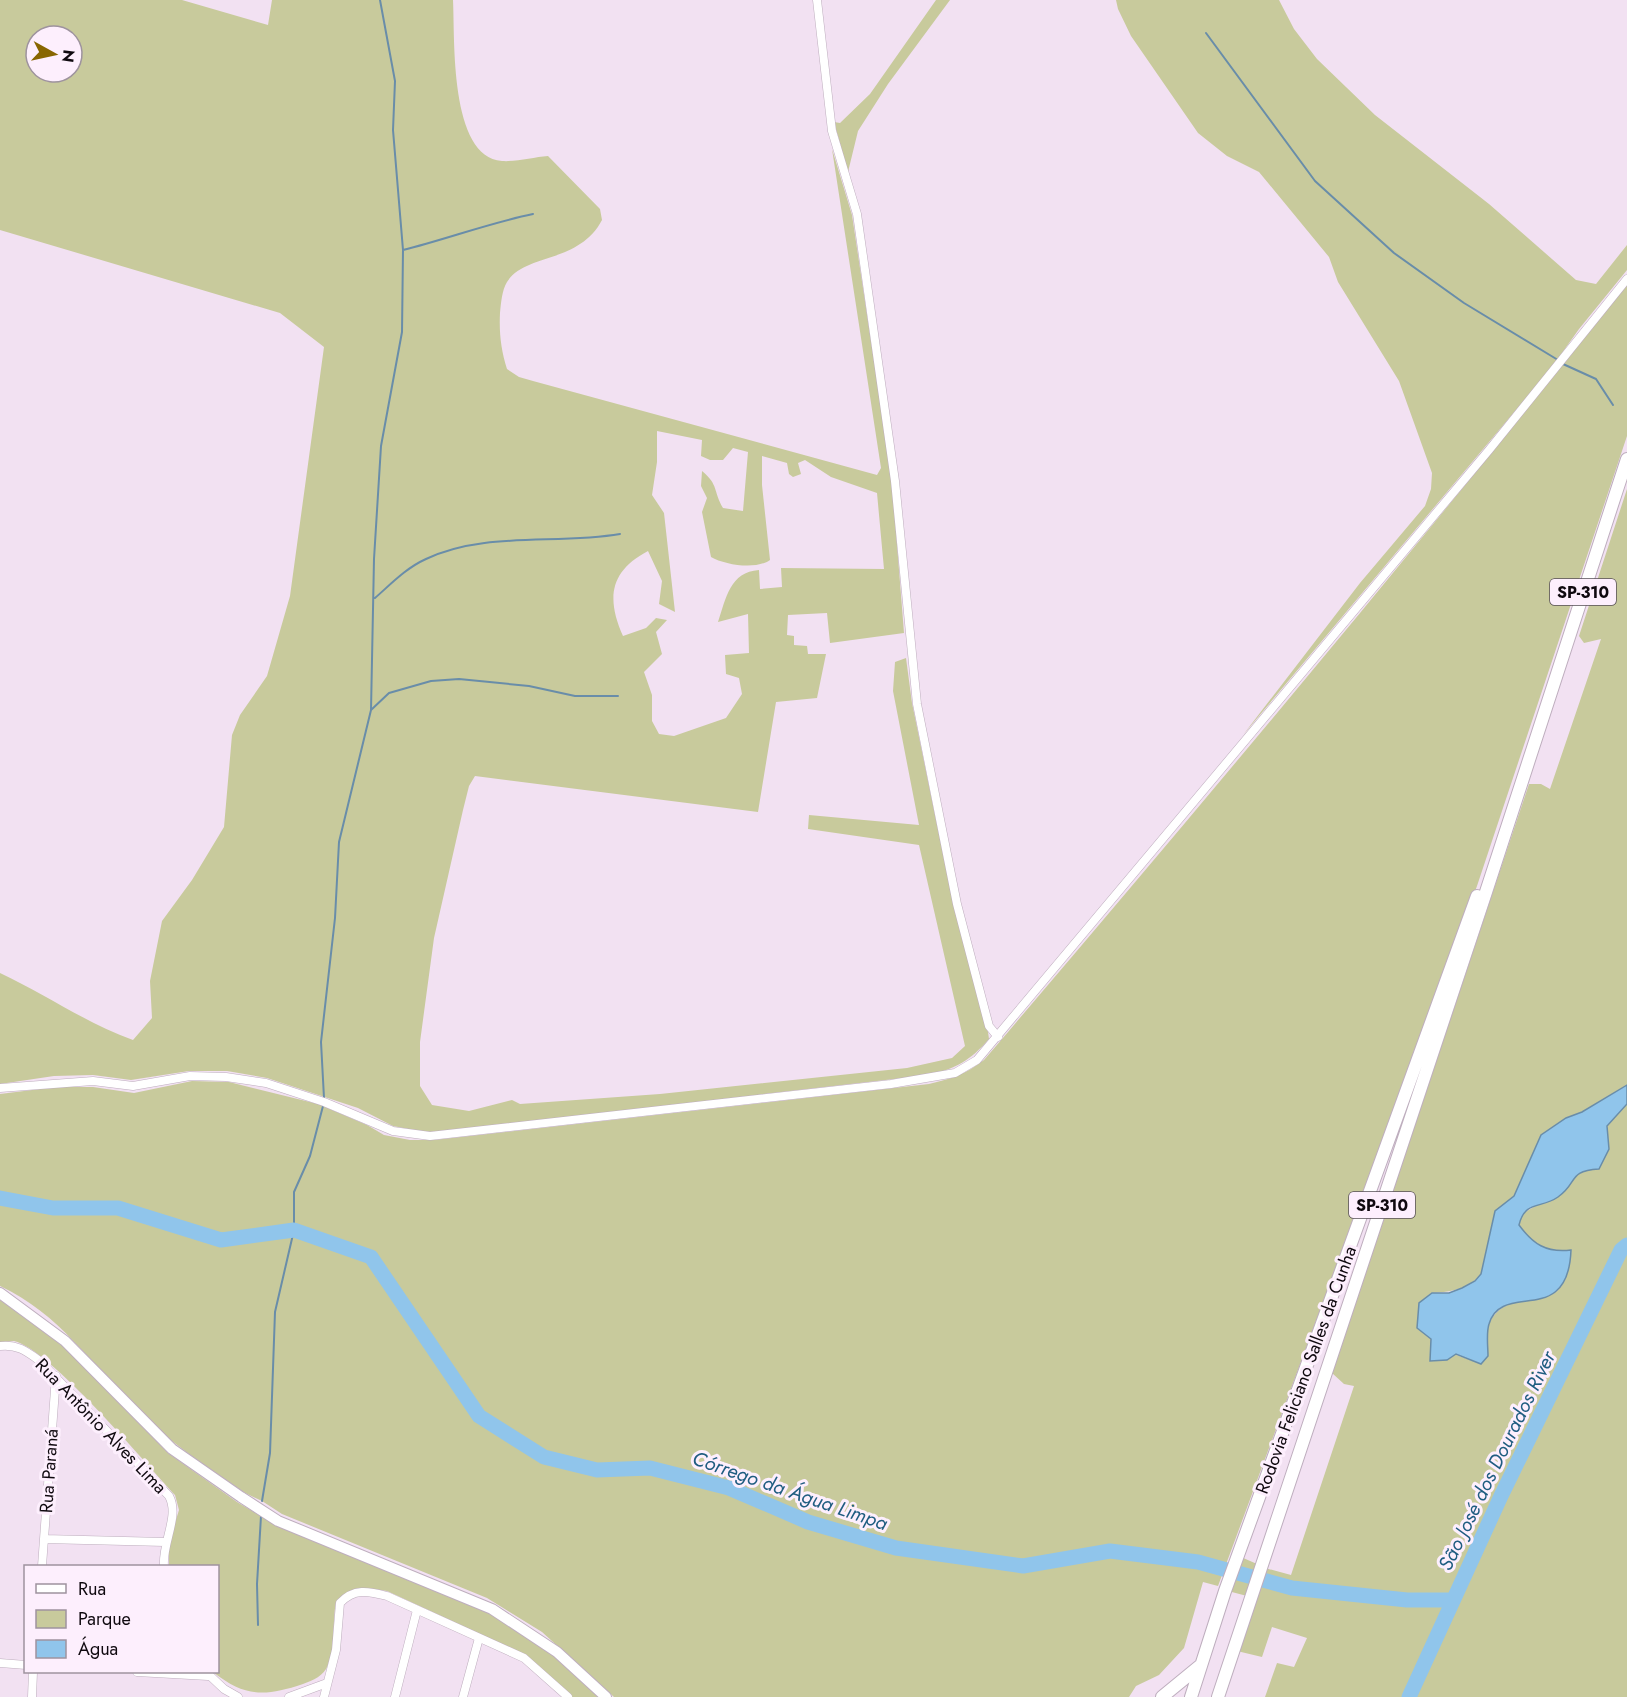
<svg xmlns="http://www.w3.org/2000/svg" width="1627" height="1697" viewBox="0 0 1627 1697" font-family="Jost,sans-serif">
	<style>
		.green { fill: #c8ca9c; fill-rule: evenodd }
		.water { fill: #90c5eb; stroke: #698da9; stroke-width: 1.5 }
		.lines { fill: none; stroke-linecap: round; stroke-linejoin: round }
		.stream { stroke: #698da9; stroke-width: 2 }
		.river { stroke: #90c5eb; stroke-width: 15 }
		.minor-casing { stroke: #beaebe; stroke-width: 9 }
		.secondary-casing { stroke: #beaebe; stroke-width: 12 }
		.primary-casing { stroke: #beaebe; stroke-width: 14 }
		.minor { stroke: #fff; stroke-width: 8 }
		.secondary { stroke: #fff; stroke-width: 10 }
		.primary { stroke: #fff; stroke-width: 12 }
		.labels { text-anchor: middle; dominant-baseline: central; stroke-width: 6; stroke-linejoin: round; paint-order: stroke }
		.shield { fill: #fdeffd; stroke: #564e56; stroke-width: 1.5 }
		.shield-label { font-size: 16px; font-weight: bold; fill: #0f090f }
		.street-label { font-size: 18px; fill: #0f090f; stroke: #fdeffd }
		.water-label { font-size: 20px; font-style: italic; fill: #205d81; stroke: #fdeffd }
	</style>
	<rect width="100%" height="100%" fill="#f2e1f2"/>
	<path class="green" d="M 0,0 L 182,0 L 268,25 L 272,0 L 453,0 C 455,38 449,157 502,161 C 517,162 534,157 548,156 L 600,209 L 602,220 C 579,264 525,253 507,282 C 502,290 501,303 500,313 C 499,333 501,350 507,369 L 519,377 L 533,381 L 877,475 L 881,468 L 832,149 L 852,215 L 892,481 L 904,633 L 830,643 L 827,613 L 788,615 L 787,635 L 794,636 L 794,645 L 807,646 L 808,654 L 826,654 L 817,698 L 776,702 L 758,812 L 475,776 L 469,786 L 463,810 L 434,938 L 420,1042 L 420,1086 L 432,1105 L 469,1111 L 512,1100 L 520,1104 L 660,1094 L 907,1068 L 952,1058 L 965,1046 L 919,845 L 808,829 L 809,815 L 919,825 L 893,691 L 895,662 L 906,658 L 912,703 L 953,903 L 988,1032 L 989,1039 C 971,1060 955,1069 929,1075 L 429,1133 L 393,1126 L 358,1108 L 267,1078 L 227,1071 L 189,1071 L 131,1080 L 93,1075 L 54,1076 L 0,1084 L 0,973 C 45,994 86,1023 133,1040 L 152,1018 L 150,981 L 162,921 L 192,880 L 224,827 L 232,735 L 240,715 L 267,676 L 290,596 L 324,347 L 280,313 L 0,230 ZM 36,36 L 72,36 L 72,72 L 36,72 ZM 657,431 L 702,440 L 701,456 L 710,460 L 723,460 L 733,448 L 748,452 L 743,511 L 723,508 C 713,491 719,485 702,471 L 701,486 L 707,498 L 702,512 L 711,557 C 725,565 756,570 770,560 L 762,485 L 762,456 L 787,463 L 789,474 L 793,477 L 801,474 L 798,463 L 805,460 L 831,477 L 877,493 L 884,569 L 781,568 L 782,587 L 760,589 L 759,570 C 730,572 726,598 718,622 L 748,614 L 749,653 L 725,655 L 726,674 L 739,678 L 742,694 L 726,718 L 674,736 L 659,734 L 652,721 L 652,695 L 644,672 L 662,654 L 656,632 L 667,620 L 656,618 L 646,628 L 623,636 C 606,598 610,571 648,551 L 662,581 L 659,604 L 675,612 L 664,513 L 652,495 L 657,462 Z
		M 936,0 L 950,0 L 888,84 L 858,131 L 848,172 L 834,122 L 840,123 L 870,94 Z
		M 1116,0 L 1279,0 L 1294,29 L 1317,59 L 1375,115 L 1489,204 L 1576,280 L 1596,284 L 1627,245 L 1627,270 L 1579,329 L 1552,367 L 1243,735 L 1360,583 L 1425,506 L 1431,489 L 1432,473 L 1399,381 L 1338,282 L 1329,257 L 1259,172 L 1227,156 L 1198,133 L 1131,36 L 1118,9 Z
		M 1627,285 L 1627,436 L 1477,886 L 1218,1586 L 1203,1582 L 1184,1648 L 1159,1675 L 1136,1686 L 1129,1697 L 614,1697 L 542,1632 L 487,1598 L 282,1514 L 262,1501 L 245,1493 C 207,1467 169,1442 136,1409 C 91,1364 60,1314 0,1286 L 0,1094 L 56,1087 L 93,1087 L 134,1093 L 192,1081 L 229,1082 L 318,1104 L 367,1125 L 384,1135 L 410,1140 L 434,1140 L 929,1084 C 951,1079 966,1074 984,1060 C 1202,805 1417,547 1627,285 Z
		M 1627,489 L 1627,1085 L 1582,1112 L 1566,1118 L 1541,1135 L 1514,1196 L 1495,1211 L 1481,1274 C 1469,1289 1451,1292 1431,1293 L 1417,1328 L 1431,1339 L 1432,1346 L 1481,1364 C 1484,1350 1484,1330 1492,1318 C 1518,1281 1569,1324 1570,1250 C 1546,1253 1533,1244 1519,1225 L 1522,1214 L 1569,1186 L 1575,1175 L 1609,1149 L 1607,1125 L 1627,1104 L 1627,1697 L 1265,1697 L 1277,1663 L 1294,1667 L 1307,1638 L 1272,1627 L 1262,1657 L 1237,1651 L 1265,1568 L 1291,1575 L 1354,1386 L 1344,1384 L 1332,1373 L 1529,784 L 1541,784 L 1550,789 L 1601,639 L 1584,643 L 1579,636 Z
		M 0,1300 L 21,1312 L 61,1342 L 168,1453 L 237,1502 L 276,1525 L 482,1609 L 532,1638 L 574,1672 L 598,1697 L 572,1697 L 526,1655 L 387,1591 C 368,1588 351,1586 336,1602 C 332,1622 336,1645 328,1665 C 324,1676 313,1680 303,1684 C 264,1697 245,1697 213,1672 L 218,1672 L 218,1566 L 169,1566 L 169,1542 L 179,1510 L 175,1495 C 145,1463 50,1349 14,1341 C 10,1341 4,1342 0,1343 Z
		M 1241,1557 L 1257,1564 L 1247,1596 L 1228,1591 Z"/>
	<path class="water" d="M 1627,1085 L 1627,1104 L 1607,1126 L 1609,1149 L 1599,1169 C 1567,1171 1579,1182 1558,1197 C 1541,1209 1525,1200 1519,1225 C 1533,1244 1546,1253 1571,1250 C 1568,1329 1502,1280 1489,1324 C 1486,1333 1488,1347 1488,1356 L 1481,1364 L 1456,1354 L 1447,1360 L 1430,1361 L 1431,1339 L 1417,1328 L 1419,1303 L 1432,1293 L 1449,1293 L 1462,1288 L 1475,1281 L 1481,1274 L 1495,1211 L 1514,1196 L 1541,1135 L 1566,1118 L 1582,1112 Z"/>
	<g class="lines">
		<path class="stream" d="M 1206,33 L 1315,181 L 1394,253 L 1464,303 L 1558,360
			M 403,250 C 447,239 489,223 533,214
			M 1563,364 L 1596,379 L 1613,405
			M 375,598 C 391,584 406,568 426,559 C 485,531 556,545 620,534
			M 371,710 L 389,693 L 431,681 L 459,679 L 529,686 L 575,696 L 618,696
			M 324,1098 L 321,1042 L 335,918 L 339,842 L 371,710 L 374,559 L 381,446 L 402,332 L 403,250 L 393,130 L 395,81 L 380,0
			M 262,1501 L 270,1453 L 275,1312 L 294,1230 L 294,1192 L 310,1156 L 323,1106
			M 258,1625 L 257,1584 L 261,1516"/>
		<path class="river" d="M 0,1198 L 53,1208 L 118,1208 L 221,1240 L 294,1230 L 371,1257 L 479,1416 L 544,1457 L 597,1470 L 650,1468 L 729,1488 L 808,1522 L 896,1548 L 1023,1566 L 1110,1551 L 1198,1562 L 1292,1588 L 1407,1600 L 1453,1600
			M 1409,1697 L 1501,1496 L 1621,1250 L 1627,1245"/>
		<g class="minor-casing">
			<path id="minor" d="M 817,0 L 832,131 L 857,214 L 895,481 L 917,704 L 957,904 L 989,1026 L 998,1037
				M 0,1088 L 93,1081 L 133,1086 L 190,1076 L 226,1077 L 266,1083 L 324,1102 L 393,1131 L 430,1136 L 891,1084 L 955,1073 L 977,1060 L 1489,450 L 1627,279
				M 0,1346 C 17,1344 26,1351 40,1361 L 169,1496 C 180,1516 162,1542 164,1566
				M 44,1539 L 165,1542
				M 42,1566 L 56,1376
				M 0,1663 L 26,1665
				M 137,1672 L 208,1676
				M 207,1673 L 224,1689 L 238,1697
				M 32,1697 L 33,1672
				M 289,1697 L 327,1683
				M 324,1697 L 336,1650 L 340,1603 C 354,1588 368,1591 387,1596 L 524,1658 L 568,1697
				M 395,1697 L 417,1610
				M 463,1697 L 479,1638"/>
		</g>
		<g class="secondary-casing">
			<path id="secondary" d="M 0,1293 L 65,1341 L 172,1449 L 241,1497 L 278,1521 L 492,1609 L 557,1652 L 606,1697"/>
		</g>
		<g class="primary-casing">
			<path id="primary" d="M 1162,1697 L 1201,1665
				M 1191,1697 L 1225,1591 L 1477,896
				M 1218,1697 L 1486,892 L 1627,459"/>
		</g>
		<use href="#minor" class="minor"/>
		<use href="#secondary" class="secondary"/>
		<use href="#primary" class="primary"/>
	</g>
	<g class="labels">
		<g class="shield">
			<rect x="1550" y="579" width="66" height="26" rx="4.5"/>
			<rect x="1349" y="1192" width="66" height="26" rx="4.5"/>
		</g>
		<g class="shield-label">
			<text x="1583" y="592">SP-310</text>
			<text x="1382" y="1205">SP-310</text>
		</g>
		<g class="street-label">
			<text transform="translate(1306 1370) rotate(-70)">Rodovia Feliciano Salles da Cunha</text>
			<text transform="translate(101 1426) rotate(46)">Rua Antônio Alves Lima</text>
			<text transform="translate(49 1471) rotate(-86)">Rua Paraná</text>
		</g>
		<g class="water-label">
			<text transform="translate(1497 1461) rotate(-64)">São José dos Dourados River</text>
			<text transform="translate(790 1491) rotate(19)">Córrego da Água Limpa</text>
		</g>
	</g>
	<rect x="24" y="1565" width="195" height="108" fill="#fdeffd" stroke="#9e939e" stroke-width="1.5"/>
	<rect x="36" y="1584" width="30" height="9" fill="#ffffff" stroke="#9e939e" stroke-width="1.5"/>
	<text x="78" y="1595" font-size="18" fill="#0f090f">Rua</text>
	<rect x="36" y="1610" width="30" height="18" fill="#c8ca9c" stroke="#9e939e" stroke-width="1.5"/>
	<text x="78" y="1625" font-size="18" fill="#0f090f">Parque</text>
	<rect x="36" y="1640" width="30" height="18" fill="#90c5eb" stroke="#9e939e" stroke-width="1.5"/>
	<text x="78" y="1655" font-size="18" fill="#0f090f">Água</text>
	<g transform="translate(54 54) rotate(98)"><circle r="28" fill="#fdeffd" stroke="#9e939e" stroke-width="1.5"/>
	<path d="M0-4.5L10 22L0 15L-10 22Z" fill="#886601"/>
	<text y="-9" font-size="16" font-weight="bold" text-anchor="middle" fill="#0f090f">N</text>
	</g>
</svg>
